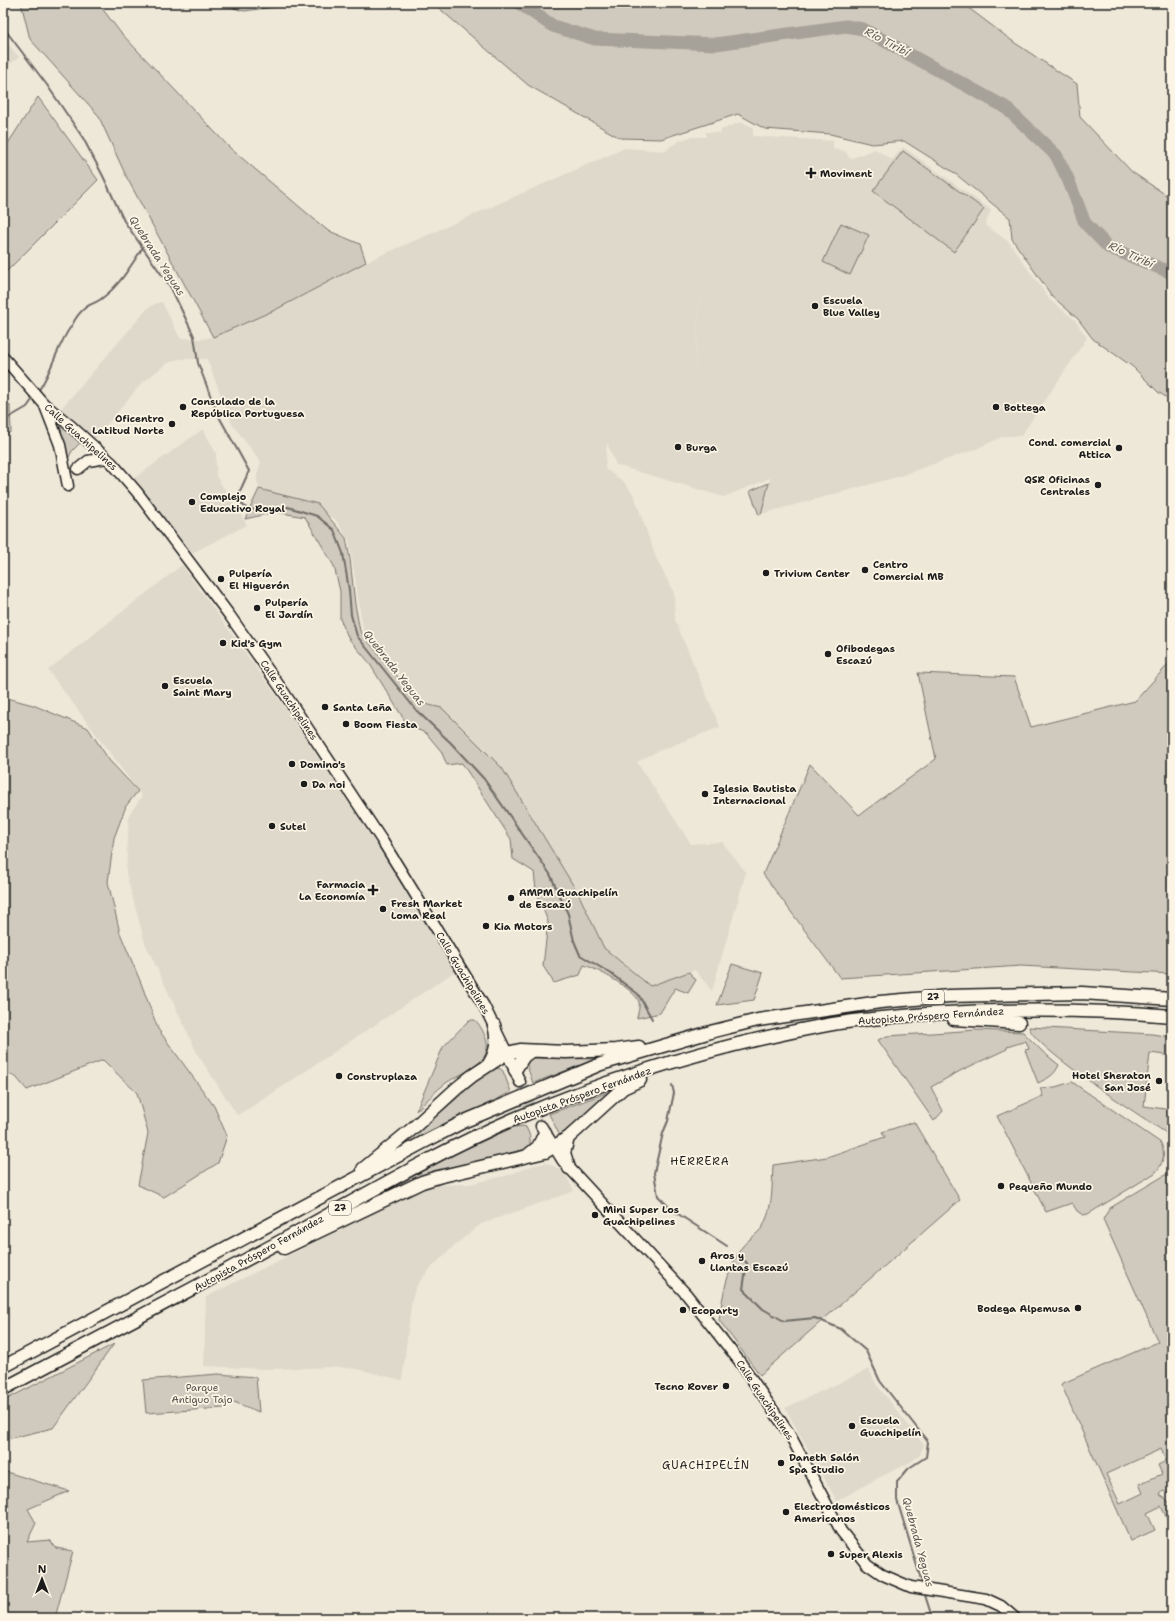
<svg xmlns="http://www.w3.org/2000/svg" width="1175" height="1621" viewBox="0 0 1175 1621" font-family="'Shantell Sans',sans-serif">
	<style>
		.built { fill: #ded9cb; fill-rule: evenodd }
		.green { fill: #cfcabd; stroke: #76736c; fill-rule: evenodd }
		.lines { fill: none; stroke-linecap: round; stroke-linejoin: round }
		.stream { stroke: #6f6c67; stroke-width: 2 }
		.river { stroke: #a7a299; stroke-width: 13 }
		.secondary-tunnel { stroke: #cec9bd; stroke-width: 10; stroke-dasharray: 10 5; stroke-linecap: butt }
		.secondary-casing { stroke: #1c1c1c; stroke-width: 13 }
		.highway-casing { stroke: #1c1c1c; stroke-width: 15 }
		.secondary { stroke: #fcf5e5; stroke-width: 10 }
		.highway { stroke: #fcf5e5; stroke-width: 12 }
		.poi-dot { fill: #1c1c1c; stroke: #fcf5e5; stroke-width: 1.5 }
		.labels { text-anchor: middle; dominant-baseline: central; stroke-width: 3.5; stroke-linejoin: round; paint-order: stroke }
		.shield { fill: #fcf5e5; stroke: #5f5d58; stroke-width: 1 }
		.shield-label { font-size: 9px; font-weight: bold; fill: #1c1c1c }
		.poi-label { font-size: 10px; font-weight: bold; fill: #1c1c1c; stroke: #fcf5e5; text-anchor: start }
		.street-label { font-size: 10px; fill: #1c1c1c; stroke: #fcf5e5 }
		.park-label { font-size: 10px; fill: #52504c; stroke: #fcf5e5 }
		.water-label { font-size: 11px; font-style: italic; fill: #5b5854; stroke: #fcf5e5 }
		.neighbourhood-label { font-size: 11px; letter-spacing: 1px; fill: #1c1c1c; stroke: #fcf5e5 }
	</style>
	<rect width="100%" height="100%" fill="#eee8d9"/>
	<filter id="ink" filterUnits="userSpaceOnUse"><feTurbulence type="fractalNoise" baseFrequency=".025" numOctaves="2"/><feDisplacementMap in="SourceGraphic" scale="8" xChannelSelector="R" yChannelSelector="G"/><feConvolveMatrix kernelMatrix="1 2 1 2 8 2 1 2 1" color-interpolation-filters="sRGB"/></filter>
	<g filter="url(#ink)">
		<path class="built" d="M 3,38 L 19,57 L 3,70 Z
			M 741,122 L 753,127 L 753,136 L 833,141 L 833,149 L 845,151 L 850,159 L 875,149 L 892,160 L 903,147 L 991,210 L 985,225 L 1009,242 L 1050,300 L 1075,320 L 1087,338 L 1021,436 L 1004,436 L 976,449 L 897,477 L 761,514 L 770,478 L 724,497 L 616,465 L 607,443 L 605,469 L 623,481 L 634,495 L 656,558 L 674,593 L 675,620 L 720,727 L 656,752 L 637,762 L 691,844 L 722,842 L 746,872 L 712,991 L 695,970 L 650,986 L 604,948 L 579,895 L 502,768 L 442,708 L 422,701 L 363,629 L 349,541 L 335,519 L 315,508 L 261,493 L 257,482 L 257,475 L 261,462 L 232,424 L 207,359 L 178,359 L 166,364 L 141,384 L 93,441 L 59,411 L 149,307 L 157,303 L 162,302 L 180,338 L 201,339 L 213,337 L 275,310 L 366,262 L 625,148 L 666,151 L 671,146 L 681,140 L 691,137 L 706,137 L 706,132 L 720,133 L 721,130 ZM 701,272 L 695,376 L 696,353 Z
			M 203,429 L 216,453 L 216,476 L 247,525 L 192,553 L 133,479 Z
			M 182,565 L 281,702 L 460,968 L 258,1103 L 237,1115 L 198,1055 L 145,943 L 126,873 L 129,815 L 142,796 L 48,670 Z
			M 545,1163 L 554,1166 L 565,1173 L 574,1191 L 481,1224 L 456,1244 L 429,1270 L 417,1285 L 412,1298 L 402,1380 L 357,1369 L 337,1367 L 266,1369 L 204,1366 L 206,1297 L 423,1188 L 435,1185 L 470,1184 L 509,1175 L 531,1166 Z
			M 869,1369 L 876,1384 L 924,1445 L 920,1455 L 909,1463 L 880,1477 L 837,1501 L 785,1408 Z"/>
		<path class="green" d="M 21,3 L 98,3 L 120,32 L 230,148 L 327,230 L 360,244 L 366,262 L 275,310 L 213,337 L 127,178 L 98,115 L 30,39 Z
			M 217,3 L 306,3 L 244,11 Z
			M 433,3 L 962,3 L 1015,43 L 1077,84 L 1080,117 L 1132,172 L 1172,199 L 1172,401 L 1158,392 L 1133,367 L 1093,339 L 1078,319 L 1052,296 L 1012,239 L 1010,218 L 953,172 L 904,141 L 872,144 L 830,134 L 765,129 L 738,114 L 661,139 L 620,138 L 528,85 Z
			M 38,97 L 98,180 L 3,275 L 3,151 Z
			M 903,151 L 984,209 L 954,252 L 873,191 Z
			M 841,223 L 869,235 L 850,275 L 823,262 Z
			M 10,405 L 11,431 L 3,439 L 3,407 Z
			M 60,426 L 80,443 L 72,451 L 68,459 Z
			M 769,483 L 761,514 L 759,515 L 750,491 Z
			M 259,489 L 318,504 L 346,538 L 350,559 L 355,604 L 360,631 L 384,661 L 421,703 L 442,708 L 502,768 L 579,895 L 604,948 L 650,986 L 689,972 L 696,980 L 688,993 L 675,988 L 660,1013 L 637,1018 C 638,1013 640,1006 639,1002 C 635,989 597,969 584,965 L 580,975 L 554,983 L 543,966 L 548,922 L 536,890 L 534,872 L 513,859 L 511,839 L 462,763 L 447,765 L 441,751 L 426,733 L 408,726 L 368,661 L 349,639 L 340,619 L 340,591 L 334,566 L 305,517 L 276,512 L 245,519 Z
			M 1172,660 L 1172,974 L 1021,966 L 840,978 L 763,874 L 810,764 L 859,815 L 936,759 L 918,673 L 1014,677 L 1031,727 L 1135,701 Z
			M 3,697 L 33,705 L 88,728 L 109,760 L 138,791 L 126,806 L 114,838 L 108,882 L 120,933 L 141,983 L 158,1029 L 214,1106 L 227,1136 L 218,1163 L 164,1197 L 138,1185 L 148,1133 L 137,1093 L 103,1060 L 27,1090 L 16,1077 L 3,1072 Z
			M 732,964 L 763,973 L 754,1000 L 717,1005 Z
			M 469,1020 L 475,1020 C 481,1026 483,1031 486,1039 C 494,1063 462,1072 446,1083 C 435,1091 426,1102 416,1111 L 443,1047 Z
			M 1029,1027 L 1152,1034 L 1172,1037 L 1172,1056 L 1150,1053 L 1144,1106 L 1172,1110 L 1172,1137 C 1149,1121 1033,1048 1029,1027 Z
			M 977,1030 L 1023,1032 L 1043,1052 L 1059,1065 C 1054,1076 1048,1078 1038,1083 L 1025,1050 L 1029,1049 L 1026,1041 L 1007,1047 L 1007,1049 L 960,1071 L 931,1087 L 943,1111 L 934,1121 L 878,1040 L 887,1036 Z
			M 530,1058 L 539,1058 L 597,1059 L 533,1083 L 526,1063 Z
			M 499,1068 L 503,1071 L 511,1092 L 395,1151 L 484,1075 L 492,1070 Z
			M 1072,1082 L 1161,1143 C 1166,1155 1163,1164 1155,1173 L 1088,1214 L 1083,1215 L 1077,1211 L 1072,1203 L 1046,1212 L 997,1116 L 1043,1096 L 1040,1088 L 1055,1087 Z
			M 614,1090 L 560,1136 L 549,1114 Z
			M 914,1122 L 960,1200 L 760,1375 L 719,1320 C 723,1294 727,1269 742,1247 C 749,1238 761,1233 765,1222 C 773,1204 772,1184 773,1165 L 827,1157 L 885,1137 L 882,1132 Z
			M 523,1126 L 526,1127 L 530,1136 L 530,1147 L 522,1152 L 336,1218 L 428,1166 L 514,1127 Z
			M 1172,1171 L 1172,1495 L 1163,1491 L 1160,1495 C 1173,1503 1172,1507 1172,1521 L 1169,1523 L 1161,1506 L 1147,1513 L 1155,1530 L 1131,1541 L 1061,1384 L 1158,1342 L 1103,1219 L 1110,1208 ZM 1161,1449 L 1166,1461 L 1158,1465 L 1162,1474 L 1139,1484 L 1143,1493 L 1120,1504 L 1106,1474 Z
			M 114,1344 L 53,1428 L 3,1440 L 3,1401 Z
			M 218,1374 L 256,1377 L 259,1412 L 224,1398 L 224,1408 L 146,1413 L 143,1380 Z
			M 3,1471 L 69,1491 L 28,1509 L 36,1523 L 27,1542 L 50,1540 L 56,1548 L 73,1551 L 55,1618 L 3,1618 Z"/>
		<g class="lines">
			<path class="stream" d="M 3,27 L 47,85 L 83,138 L 103,176 L 124,221 L 171,288 L 194,336 L 198,363 L 217,413 L 249,471 L 240,491 L 240,502 L 248,510 L 288,507 L 317,516 L 334,530 L 343,553 L 349,590 L 351,615 L 357,636 L 416,710 L 451,743 L 484,779 L 550,874 L 568,914 L 574,941 L 580,955 L 610,973 L 638,994 L 652,1019
				M 39,390 C 53,369 57,345 72,325 C 75,319 80,312 85,308 C 89,304 96,303 101,299 C 119,286 131,266 143,247
				M 3,421 L 27,407 L 32,400
				M 672,1085 L 674,1093 L 668,1121 L 663,1133 L 654,1173 L 658,1196 L 672,1210 L 727,1246
				M 738,1255 L 747,1263 L 743,1289 L 763,1309 L 784,1321 L 815,1318 L 841,1329 L 866,1351 L 880,1381 L 928,1442 L 926,1457 L 909,1468 L 897,1482 L 897,1500 L 923,1586
				M 924,1592 L 931,1614 L 930,1618"/>
			<path class="river" d="M 519,3 L 553,26 L 595,39 L 716,44 L 846,26 L 863,29 L 1005,107 L 1056,155 L 1068,179 L 1085,223 L 1108,247 L 1172,273"/>
			<path class="secondary-tunnel" d="M 520,1082 L 541,1126"/>
			<g class="secondary-casing">
				<path id="secondary" d="M 3,357 L 44,404 L 71,426 L 112,463 L 137,492 L 230,616 L 285,694 L 383,842 L 484,1006 L 507,1053 L 520,1082
					M 45,406 L 60,445 L 68,486
					M 78,469 L 88,461 L 106,458
					M 541,1126 L 563,1161 L 687,1295 L 740,1362 L 790,1435 L 841,1531 L 867,1564 L 883,1575 L 911,1587 L 986,1599 L 1001,1606 L 1015,1618"/>
			</g>
			<g class="highway-casing">
				<path id="highway" d="M 954,1019 L 1019,1023
					M 489,1064 C 497,1051 498,1040 494,1025
					M 515,1070 L 524,1056 L 531,1051
					M 568,1138 L 564,1153 L 569,1168
					M 527,1156 L 538,1147 L 545,1133
					M 363,1169 L 412,1129 L 457,1088 L 472,1076 L 507,1053 L 520,1050 L 566,1052 L 616,1050 L 639,1047
					M 284,1248 L 422,1182 L 438,1177 L 545,1152 L 568,1138 L 623,1088 L 640,1080
					M 3,1367 L 424,1142 L 465,1121 L 601,1064 L 714,1031 L 758,1020 L 880,1002 L 949,996 L 1082,993 L 1172,999
					M 3,1389 C 100,1338 196,1287 292,1235 C 365,1195 437,1152 514,1119 C 613,1077 722,1044 827,1025 C 860,1019 894,1017 927,1014 C 1009,1009 1090,1009 1172,1016"/>
			</g>
			<use href="#secondary" class="secondary"/>
			<use href="#highway" class="highway"/>
		</g>
	</g>
	<g class="poi-dot">
		<path d="M809 167h4v4h4v4h-4v4h-4v-4h-4v-4h4z"/>
		<circle cx="815" cy="306" r="4"/>
		<circle cx="183" cy="407" r="4"/>
		<circle cx="996" cy="407" r="4"/>
		<circle cx="172" cy="424" r="4"/>
		<circle cx="678" cy="447" r="4"/>
		<circle cx="1119" cy="448" r="4"/>
		<circle cx="1098" cy="485" r="4"/>
		<circle cx="192" cy="502" r="4"/>
		<circle cx="865" cy="570" r="4"/>
		<circle cx="766" cy="573" r="4"/>
		<circle cx="221" cy="579" r="4"/>
		<circle cx="257" cy="608" r="4"/>
		<circle cx="223" cy="643" r="4"/>
		<circle cx="828" cy="654" r="4"/>
		<circle cx="165" cy="686" r="4"/>
		<circle cx="325" cy="707" r="4"/>
		<circle cx="346" cy="724" r="4"/>
		<circle cx="292" cy="764" r="4"/>
		<circle cx="304" cy="784" r="4"/>
		<circle cx="705" cy="794" r="4"/>
		<circle cx="272" cy="826" r="4"/>
		<path d="M371 884h4v4h4v4h-4v4h-4v-4h-4v-4h4z"/>
		<circle cx="511" cy="898" r="4"/>
		<circle cx="383" cy="909" r="4"/>
		<circle cx="486" cy="926" r="4"/>
		<circle cx="339" cy="1076" r="4"/>
		<circle cx="1159" cy="1081" r="4"/>
		<circle cx="1001" cy="1186" r="4"/>
		<circle cx="595" cy="1215" r="4"/>
		<circle cx="702" cy="1261" r="4"/>
		<circle cx="1078" cy="1308" r="4"/>
		<circle cx="683" cy="1310" r="4"/>
		<circle cx="726" cy="1386" r="4"/>
		<circle cx="852" cy="1426" r="4"/>
		<circle cx="781" cy="1463" r="4"/>
		<circle cx="786" cy="1512" r="4"/>
		<circle cx="831" cy="1554" r="4"/>
	</g>
	<g class="labels">
		<g class="shield">
			<rect x="922" y="990" width="22" height="14" rx="3"/>
			<rect x="329" y="1201" width="22" height="14" rx="3"/>
		</g>
		<g class="shield-label">
			<text x="933" y="997">27</text>
			<text x="340" y="1208">27</text>
		</g>
		<g class="poi-label">
			<text x="820" y="173">Moviment</text>
			<text x="823" y="300">Escuela<tspan x="823" dy="12">Blue Valley</tspan></text>
			<text x="191" y="401">Consulado de la<tspan x="191" dy="12">República Portuguesa</tspan></text>
			<text x="1004" y="407">Bottega</text>
			<text x="164" y="418" text-anchor="end">Oficentro<tspan x="164" dy="12">Latitud Norte</tspan></text>
			<text x="1111" y="442" text-anchor="end">Cond. comercial<tspan x="1111" dy="12">Attica</tspan></text>
			<text x="686" y="447">Burga</text>
			<text x="1090" y="479" text-anchor="end">QSR Oficinas<tspan x="1090" dy="12">Centrales</tspan></text>
			<text x="200" y="496">Complejo<tspan x="200" dy="12">Educativo Royal</tspan></text>
			<text x="873" y="564">Centro<tspan x="873" dy="12">Comercial MB</tspan></text>
			<text x="229" y="573">Pulpería<tspan x="229" dy="12">El Higuerón</tspan></text>
			<text x="774" y="573">Trivium Center</text>
			<text x="265" y="602">Pulpería<tspan x="265" dy="12">El Jardín</tspan></text>
			<text x="231" y="643">Kid's Gym</text>
			<text x="836" y="648">Ofibodegas<tspan x="836" dy="12">Escazú</tspan></text>
			<text x="173" y="680">Escuela<tspan x="173" dy="12">Saint Mary</tspan></text>
			<text x="333" y="707">Santa Leña</text>
			<text x="354" y="724">Boom Fiesta</text>
			<text x="300" y="764">Domino's</text>
			<text x="312" y="784">Da noi</text>
			<text x="713" y="788">Iglesia Bautista<tspan x="713" dy="12">Internacional</tspan></text>
			<text x="280" y="826">Sutel</text>
			<text x="365" y="884" text-anchor="end">Farmacia<tspan x="365" dy="12">La Economía</tspan></text>
			<text x="519" y="892">AMPM Guachipelín<tspan x="519" dy="12">de Escazú</tspan></text>
			<text x="391" y="903">Fresh Market<tspan x="391" dy="12">Loma Real</tspan></text>
			<text x="494" y="926">Kia Motors</text>
			<text x="1151" y="1075" text-anchor="end">Hotel Sheraton<tspan x="1151" dy="12">San José</tspan></text>
			<text x="347" y="1076">Construplaza</text>
			<text x="1009" y="1186">Pequeño Mundo</text>
			<text x="603" y="1209">Mini Super Los<tspan x="603" dy="12">Guachipelines</tspan></text>
			<text x="710" y="1255">Aros y<tspan x="710" dy="12">Llantas Escazú</tspan></text>
			<text x="1070" y="1308" text-anchor="end">Bodega Alpemusa</text>
			<text x="691" y="1310">Ecoparty</text>
			<text x="718" y="1386" text-anchor="end">Tecno Rover</text>
			<text x="860" y="1420">Escuela<tspan x="860" dy="12">Guachipelín</tspan></text>
			<text x="789" y="1457">Daneth Salón<tspan x="789" dy="12">Spa Studio</tspan></text>
			<text x="794" y="1506">Electrodomésticos<tspan x="794" dy="12">Americanos</tspan></text>
			<text x="839" y="1554">Super Alexis</text>
		</g>
		<g class="street-label">
			<text transform="translate(81 437) rotate(42)">Calle Guachipelines</text>
			<text transform="translate(289 700) rotate(56)">Calle Guachipelines</text>
			<text transform="translate(463 973) rotate(59)">Calle Guachipelines</text>
			<text transform="translate(931 1016) rotate(-4)">Autopista Próspero Fernández</text>
			<text transform="translate(582 1095) rotate(-20)">Autopista Próspero Fernández</text>
			<text transform="translate(259 1253) rotate(-29)">Autopista Próspero Fernández</text>
			<text transform="translate(765 1400) rotate(56)">Calle Guachipelines</text>
		</g>
		<g class="park-label">
			<text x="202" y="1387">Parque<tspan x="202" dy="12">Antiguo Tajo</tspan></text>
		</g>
		<g class="water-label">
			<text transform="translate(887 42) rotate(28)">Río Tiribí</text>
			<text transform="translate(1131 255) rotate(25)">Río Tiribí</text>
			<text transform="translate(157 256) rotate(57)">Quebrada Yeguas</text>
			<text transform="translate(394 668) rotate(52)">Quebrada Yeguas</text>
			<text transform="translate(918 1542) rotate(75)">Quebrada Yeguas</text>
		</g>
		<g class="neighbourhood-label">
			<text x="700" y="1161">HERRERA</text>
			<text x="706" y="1465">GUACHIPELÍN</text>
		</g>
	</g>
	<rect width="1175" height="1621" fill="none" stroke="#fcf5e5" stroke-width="16"/>
	<rect x="8" y="8" width="1159" height="1605" fill="none" stroke="#1c1c1c" stroke-width="1.5" filter="url(#ink)"/>
	<g transform="translate(42 1579)" stroke="#fcf5e5" stroke-width="3" paint-order="stroke">
	<path d="M0-3L7 15L0 10L-7 15Z" fill="#1c1c1c"/>
	<text y="-6" font-size="11" font-weight="bold" text-anchor="middle" fill="#1c1c1c">N</text>
	</g>
</svg>
